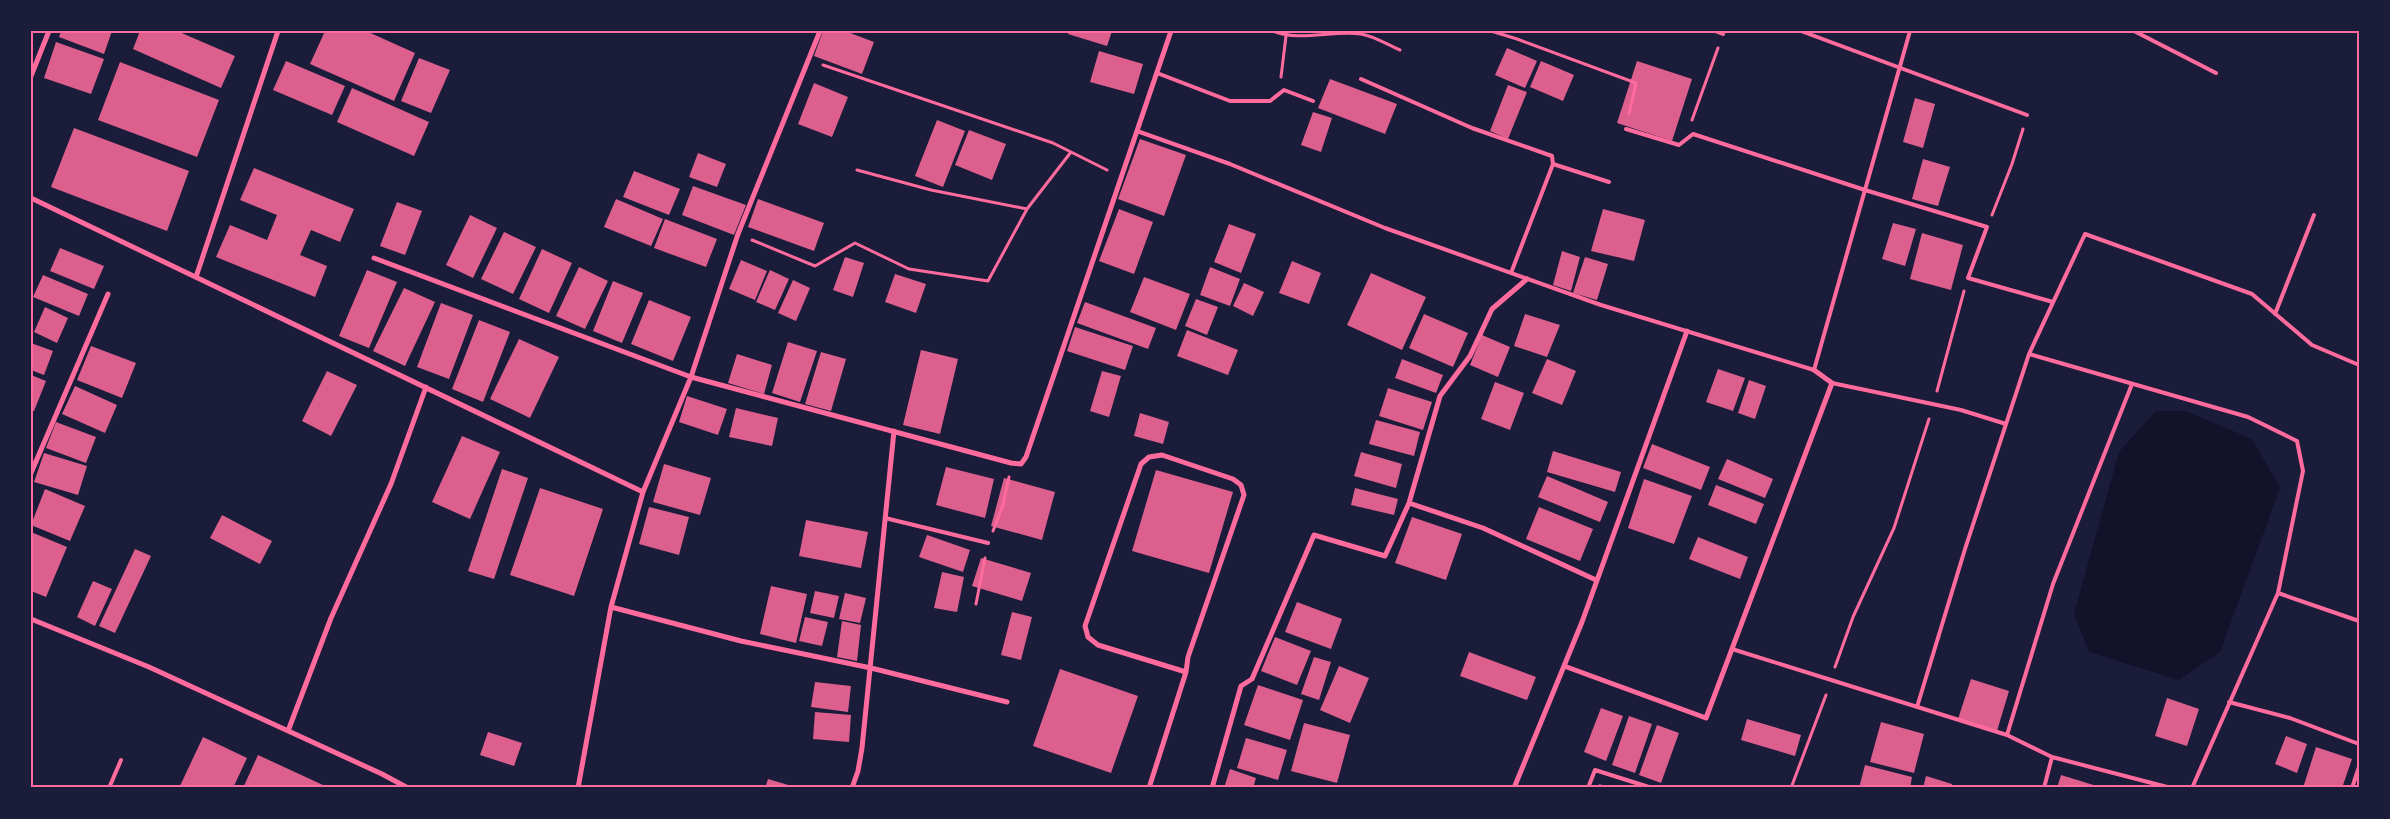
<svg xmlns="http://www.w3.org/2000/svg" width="2390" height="819" viewBox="0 0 2390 819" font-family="Mulish,sans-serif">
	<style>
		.water { fill: #12122b }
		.building { fill: #dd5f8e }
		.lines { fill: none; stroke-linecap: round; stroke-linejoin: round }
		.path { stroke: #ff6b9d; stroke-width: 3 }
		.service { stroke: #ff6b9d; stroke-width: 4 }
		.minor { stroke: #ff6b9d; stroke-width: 5 }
		.neatline { fill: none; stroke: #ff6b9d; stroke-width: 2 }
	</style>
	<rect width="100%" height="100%" fill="#1b1b3a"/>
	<path class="water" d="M 2156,411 L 2186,411 L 2252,439 L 2280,488 L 2220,652 L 2179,680 L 2089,652 L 2074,614 L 2119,452 Z"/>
	<path class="building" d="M 61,31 L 112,31 L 104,54 L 59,37 Z
		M 140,31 L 177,31 L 235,56 L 221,88 L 133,49 Z
		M 325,31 L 366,31 L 415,53 L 394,101 L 310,64 Z
		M 823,31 L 845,31 L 874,42 L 862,74 L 814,56 Z
		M 1069,31 L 1112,31 L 1107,46 L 1068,34 Z
		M 56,42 L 104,59 L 91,94 L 44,78 Z
		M 1507,48 L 1537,61 L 1525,88 L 1495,75 Z
		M 1099,51 L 1143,64 L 1134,94 L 1090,82 Z
		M 419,58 L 450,70 L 431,113 L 401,101 Z
		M 286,61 L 345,86 L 332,115 L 273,90 Z
		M 1541,61 L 1574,75 L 1563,101 L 1530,87 Z
		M 1637,61 L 1692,79 L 1672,141 L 1617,123 Z
		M 120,62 L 219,100 L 197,157 L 98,120 Z
		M 1330,79 L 1397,104 L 1385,134 L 1318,108 Z
		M 814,83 L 848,97 L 832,137 L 798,124 Z
		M 1508,85 L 1527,92 L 1508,139 L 1490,131 Z
		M 352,88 L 429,122 L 414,156 L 337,122 Z
		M 1915,98 L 1935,104 L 1923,148 L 1903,142 Z
		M 1313,112 L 1332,118 L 1321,152 L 1301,145 Z
		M 937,120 L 965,131 L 943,187 L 915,176 Z
		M 74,128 L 189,171 L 167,231 L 51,187 Z
		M 969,130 L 1006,144 L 992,180 L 955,165 Z
		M 1140,139 L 1186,155 L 1164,216 L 1118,199 Z
		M 698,153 L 726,164 L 717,187 L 689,177 Z
		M 1923,159 L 1950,167 L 1938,206 L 1912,199 Z
		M 254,168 L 354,209 L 340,242 L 311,230 L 300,255 L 327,266 L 315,297 L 216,257 L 230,225 L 267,240 L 277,215 L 240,200 Z
		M 634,171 L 680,189 L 669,215 L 623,197 Z
		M 693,186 L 746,205 L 734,235 L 682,215 Z
		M 616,199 L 663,219 L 651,246 L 604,227 Z
		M 758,199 L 824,223 L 814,251 L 748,227 Z
		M 397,202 L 422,211 L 405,255 L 380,246 Z
		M 1119,209 L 1153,222 L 1134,274 L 1099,261 Z
		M 1603,209 L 1645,220 L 1634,261 L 1591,251 Z
		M 470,215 L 497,228 L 473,278 L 446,265 Z
		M 665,219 L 717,239 L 706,267 L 654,248 Z
		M 1893,223 L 1916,229 L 1905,266 L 1882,259 Z
		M 1229,224 L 1256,234 L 1241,273 L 1214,262 Z
		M 504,232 L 536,247 L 513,294 L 481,279 Z
		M 1922,233 L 1963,245 L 1951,290 L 1910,279 Z
		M 60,248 L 104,266 L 94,289 L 50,271 Z
		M 542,249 L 572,263 L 549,313 L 519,299 Z
		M 1562,251 L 1580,257 L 1571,291 L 1553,285 Z
		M 845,257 L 864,263 L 853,297 L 833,290 Z
		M 1585,257 L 1608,264 L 1597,300 L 1573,293 Z
		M 741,260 L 767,271 L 755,300 L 729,289 Z
		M 1292,261 L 1321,273 L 1309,304 L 1279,293 Z
		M 579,267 L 608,281 L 585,329 L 556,316 Z
		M 1210,267 L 1240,279 L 1230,306 L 1200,295 Z
		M 367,270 L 397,282 L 369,348 L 339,336 Z
		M 770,270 L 789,279 L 775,310 L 756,302 Z
		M 1371,273 L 1426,297 L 1402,350 L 1347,325 Z
		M 895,274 L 926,284 L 916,313 L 885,302 Z
		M 43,275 L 88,294 L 79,316 L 33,297 Z
		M 1144,277 L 1190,294 L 1176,330 L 1130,312 Z
		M 793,280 L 810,288 L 796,321 L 778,313 Z
		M 613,281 L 643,293 L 622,343 L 593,331 Z
		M 1244,283 L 1264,292 L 1253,316 L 1233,306 Z
		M 404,288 L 435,302 L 405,366 L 373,351 Z
		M 1196,299 L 1218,307 L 1207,335 L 1185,326 Z
		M 649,300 L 691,317 L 673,361 L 631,344 Z
		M 1085,302 L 1156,328 L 1148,349 L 1077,323 Z
		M 441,303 L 473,315 L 449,379 L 417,367 Z
		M 45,307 L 68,318 L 57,343 L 34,332 Z
		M 1424,314 L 1468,333 L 1453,367 L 1409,348 Z
		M 1525,314 L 1560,325 L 1547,357 L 1514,346 Z
		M 479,320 L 510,332 L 483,402 L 452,389 Z
		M 1075,327 L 1133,346 L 1125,370 L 1067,351 Z
		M 1187,330 L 1238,350 L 1228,375 L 1177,356 Z
		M 1482,335 L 1510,347 L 1498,377 L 1470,365 Z
		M 519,339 L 559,357 L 530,418 L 490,399 Z
		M 788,342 L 817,351 L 800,402 L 772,393 Z
		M 31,343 L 53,351 L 44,375 L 31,370 Z
		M 91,346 L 136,363 L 122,398 L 77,380 Z
		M 921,350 L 958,359 L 940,434 L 903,425 Z
		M 821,352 L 846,359 L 831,411 L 805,404 Z
		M 737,354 L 772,365 L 764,394 L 728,383 Z
		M 1402,359 L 1443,375 L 1436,393 L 1395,378 Z
		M 1547,359 L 1576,371 L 1562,405 L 1532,393 Z
		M 1718,369 L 1745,378 L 1733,411 L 1706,402 Z
		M 327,371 L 357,385 L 331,436 L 302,421 Z
		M 1102,371 L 1121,376 L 1109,417 L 1090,411 Z
		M 31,375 L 46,381 L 34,411 L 31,410 Z
		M 1749,380 L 1766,386 L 1755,419 L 1738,413 Z
		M 1495,382 L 1524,393 L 1510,430 L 1481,419 Z
		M 75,386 L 117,405 L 105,433 L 62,414 Z
		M 1388,388 L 1432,402 L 1423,430 L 1379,416 Z
		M 687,396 L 727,409 L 718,435 L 679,422 Z
		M 736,408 L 778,418 L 772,446 L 729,437 Z
		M 1140,413 L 1169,422 L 1163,444 L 1134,436 Z
		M 1376,420 L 1420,432 L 1414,456 L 1369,444 Z
		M 56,422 L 96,437 L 86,463 L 46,448 Z
		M 462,436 L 500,452 L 470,519 L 432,502 Z
		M 1652,444 L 1710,467 L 1701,490 L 1643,468 Z
		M 1553,451 L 1621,472 L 1615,492 L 1547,472 Z
		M 1361,452 L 1402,464 L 1396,488 L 1354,476 Z
		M 44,453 L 87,466 L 78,495 L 34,482 Z
		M 1727,459 L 1773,479 L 1765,498 L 1718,479 Z
		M 664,464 L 711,478 L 700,515 L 653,502 Z
		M 946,467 L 994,479 L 985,518 L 936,505 Z
		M 502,469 L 528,478 L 494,579 L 468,571 Z
		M 1156,470 L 1233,492 L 1209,573 L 1132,551 Z
		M 1547,476 L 1608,502 L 1600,522 L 1538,497 Z
		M 1004,478 L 1055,492 L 1042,540 L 991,526 Z
		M 1644,479 L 1692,496 L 1674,544 L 1628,528 Z
		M 1716,485 L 1764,504 L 1756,524 L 1708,505 Z
		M 540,488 L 603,509 L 574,596 L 510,575 Z
		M 1355,488 L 1398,499 L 1394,515 L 1351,505 Z
		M 45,489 L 85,506 L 70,541 L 31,525 Z
		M 649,507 L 689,517 L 679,555 L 639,544 Z
		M 1539,507 L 1593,529 L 1580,561 L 1526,539 Z
		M 222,515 L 272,541 L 260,564 L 210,538 Z
		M 1412,517 L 1462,534 L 1446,580 L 1395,563 Z
		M 806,520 L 868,532 L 861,568 L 799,556 Z
		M 31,532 L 67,547 L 46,597 L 31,591 Z
		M 927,535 L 970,550 L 963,572 L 919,557 Z
		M 1698,537 L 1748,557 L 1740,579 L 1689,559 Z
		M 135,549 L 151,556 L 115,633 L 99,626 Z
		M 981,558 L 1031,573 L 1022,601 L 972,586 Z
		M 942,572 L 964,577 L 957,612 L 934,608 Z
		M 93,581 L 112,589 L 95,626 L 77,617 Z
		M 771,586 L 807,594 L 796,643 L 760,634 Z
		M 815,591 L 839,596 L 834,618 L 810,613 Z
		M 845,593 L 866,598 L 860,623 L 839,619 Z
		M 1297,602 L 1342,619 L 1331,649 L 1285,632 Z
		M 1012,612 L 1032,617 L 1021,660 L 1001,655 Z
		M 805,617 L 828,622 L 822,646 L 799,641 Z
		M 842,621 L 861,625 L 857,661 L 837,657 Z
		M 1275,637 L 1311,651 L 1297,685 L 1261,671 Z
		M 1469,652 L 1536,677 L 1527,700 L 1460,676 Z
		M 1314,657 L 1331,662 L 1319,700 L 1301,694 Z
		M 1339,666 L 1369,678 L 1350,723 L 1320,710 Z
		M 1060,669 L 1138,696 L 1111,773 L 1033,746 Z
		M 1971,679 L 2009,691 L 1997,731 L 1958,719 Z
		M 815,682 L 851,686 L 848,712 L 811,707 Z
		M 1258,685 L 1303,700 L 1290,740 L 1244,725 Z
		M 2167,698 L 2199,709 L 2187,746 L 2155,736 Z
		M 1601,708 L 1623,716 L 1606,761 L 1584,752 Z
		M 815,712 L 851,715 L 849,742 L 813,739 Z
		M 1629,716 L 1652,724 L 1635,773 L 1612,765 Z
		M 1747,719 L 1801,735 L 1795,756 L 1741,740 Z
		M 1881,722 L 1924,734 L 1914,773 L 1870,762 Z
		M 1304,723 L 1350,735 L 1337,783 L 1291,771 Z
		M 1657,725 L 1679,733 L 1661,783 L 1639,775 Z
		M 488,732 L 522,743 L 514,766 L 480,755 Z
		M 2286,736 L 2307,744 L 2297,773 L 2275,764 Z
		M 203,737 L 247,758 L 233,788 L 179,788 Z
		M 1246,738 L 1287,750 L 1278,780 L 1237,768 Z
		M 2316,747 L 2352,759 L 2342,788 L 2303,788 Z
		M 258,755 L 323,785 L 322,788 L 243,788 Z
		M 1865,765 L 1912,777 L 1910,788 L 1859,788 Z
		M 1230,769 L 1256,778 L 1253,788 L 1224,788 Z
		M 2061,775 L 2100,787 L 2100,788 L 2057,788 Z
		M 1926,776 L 1952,784 L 1951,788 L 1923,788 Z
		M 768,779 L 795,787 L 795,788 L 765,788 Z
		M 1599,784 L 1610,787 L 1610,788 L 1598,788 Z"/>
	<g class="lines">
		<path class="path" d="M 1273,31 C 1300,42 1332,30 1361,34 C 1374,36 1388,45 1400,50
			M 1491,31 L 1517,39 L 1636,83 L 1629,114
			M 823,65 L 1053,143 L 1107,170
			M 1281,77 L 1286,36
			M 1692,120 L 1718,48
			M 857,170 L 931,190 L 1027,209
			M 1992,215 L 2012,164 L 2023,129
			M 752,240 L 815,266 L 855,243 L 909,269 L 988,281 L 1027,209 L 1071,152
			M 1937,391 L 1964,291
			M 993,531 L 1003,505 L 1009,477
			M 976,604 L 985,558
			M 1835,667 L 1853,617 L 1894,528 L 1929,419
			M 1791,788 L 1826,695"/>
		<path class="service" d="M 1715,31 L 1723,34
			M 1801,31 L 2027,115
			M 2134,31 L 2216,73
			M 1157,73 L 1230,101 L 1270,101 L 1284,90 L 1313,101
			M 1361,79 L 1472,128 L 1552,156 L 1553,164 L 1511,273
			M 1626,129 L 1679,145 L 1693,134 L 1865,190 L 1987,227 L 1968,278 L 2053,302
			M 1137,131 L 1230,164 L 1385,228 L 1601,305 L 1814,370 L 1910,31
			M 1553,164 L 1609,182
			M 2275,314 L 2314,215
			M 2029,354 L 2248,417 L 2297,441 L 2303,471 L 2278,593 L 2192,788
			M 1832,383 L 1961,410 L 2006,424
			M 885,518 L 988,543
			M 2278,593 L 2359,621
			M 1732,649 L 2007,735 L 2052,757 L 2171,788
			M 2229,702 L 2290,718 L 2359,744
			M 1917,707 L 1965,549 L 2029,354 L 2085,234 L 2252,294 L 2312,345 L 2359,365
			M 2007,735 L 2053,584 L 2132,384
			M 109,788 L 121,760
			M 1588,788 L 1595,770 L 1652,788
			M 2044,788 L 2052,757
			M 2352,788 L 2359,767"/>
		<path class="minor" d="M 31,76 L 49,31
			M 31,198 L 643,492
			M 374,258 L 691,377 L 1011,463 L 1021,464 L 1026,457 L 1171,31
			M 196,277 L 278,31
			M 31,473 L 108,294
			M 1409,503 L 1483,528 L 1596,580
			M 611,607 L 741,641 L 871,668 L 1007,702
			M 31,619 L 149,667 L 382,774 L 408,788
			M 1564,666 L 1582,622 L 1687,331
			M 288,731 L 331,618 L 391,484 L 426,387
			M 578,788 L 611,607 L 643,492 L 691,377 L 738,234 L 820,31
			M 852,788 L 858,771 L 862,748 L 894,431
			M 1149,788 L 1186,672 L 1188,657 L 1244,495 L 1241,485 L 1233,479 L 1162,455 L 1149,457 L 1141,464 L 1085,626 L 1088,637 L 1098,645 L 1186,672
			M 1212,788 L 1241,686 L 1252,679 L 1314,535 L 1385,556 L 1409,503 L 1440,396 L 1470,356 L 1492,309 L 1527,279
			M 1514,788 L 1564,666 L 1706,718 L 1832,383 L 1814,370"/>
	</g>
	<rect width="2390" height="819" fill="none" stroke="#1b1b3a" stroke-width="65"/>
	<rect x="32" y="32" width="2326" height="754" class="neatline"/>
</svg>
